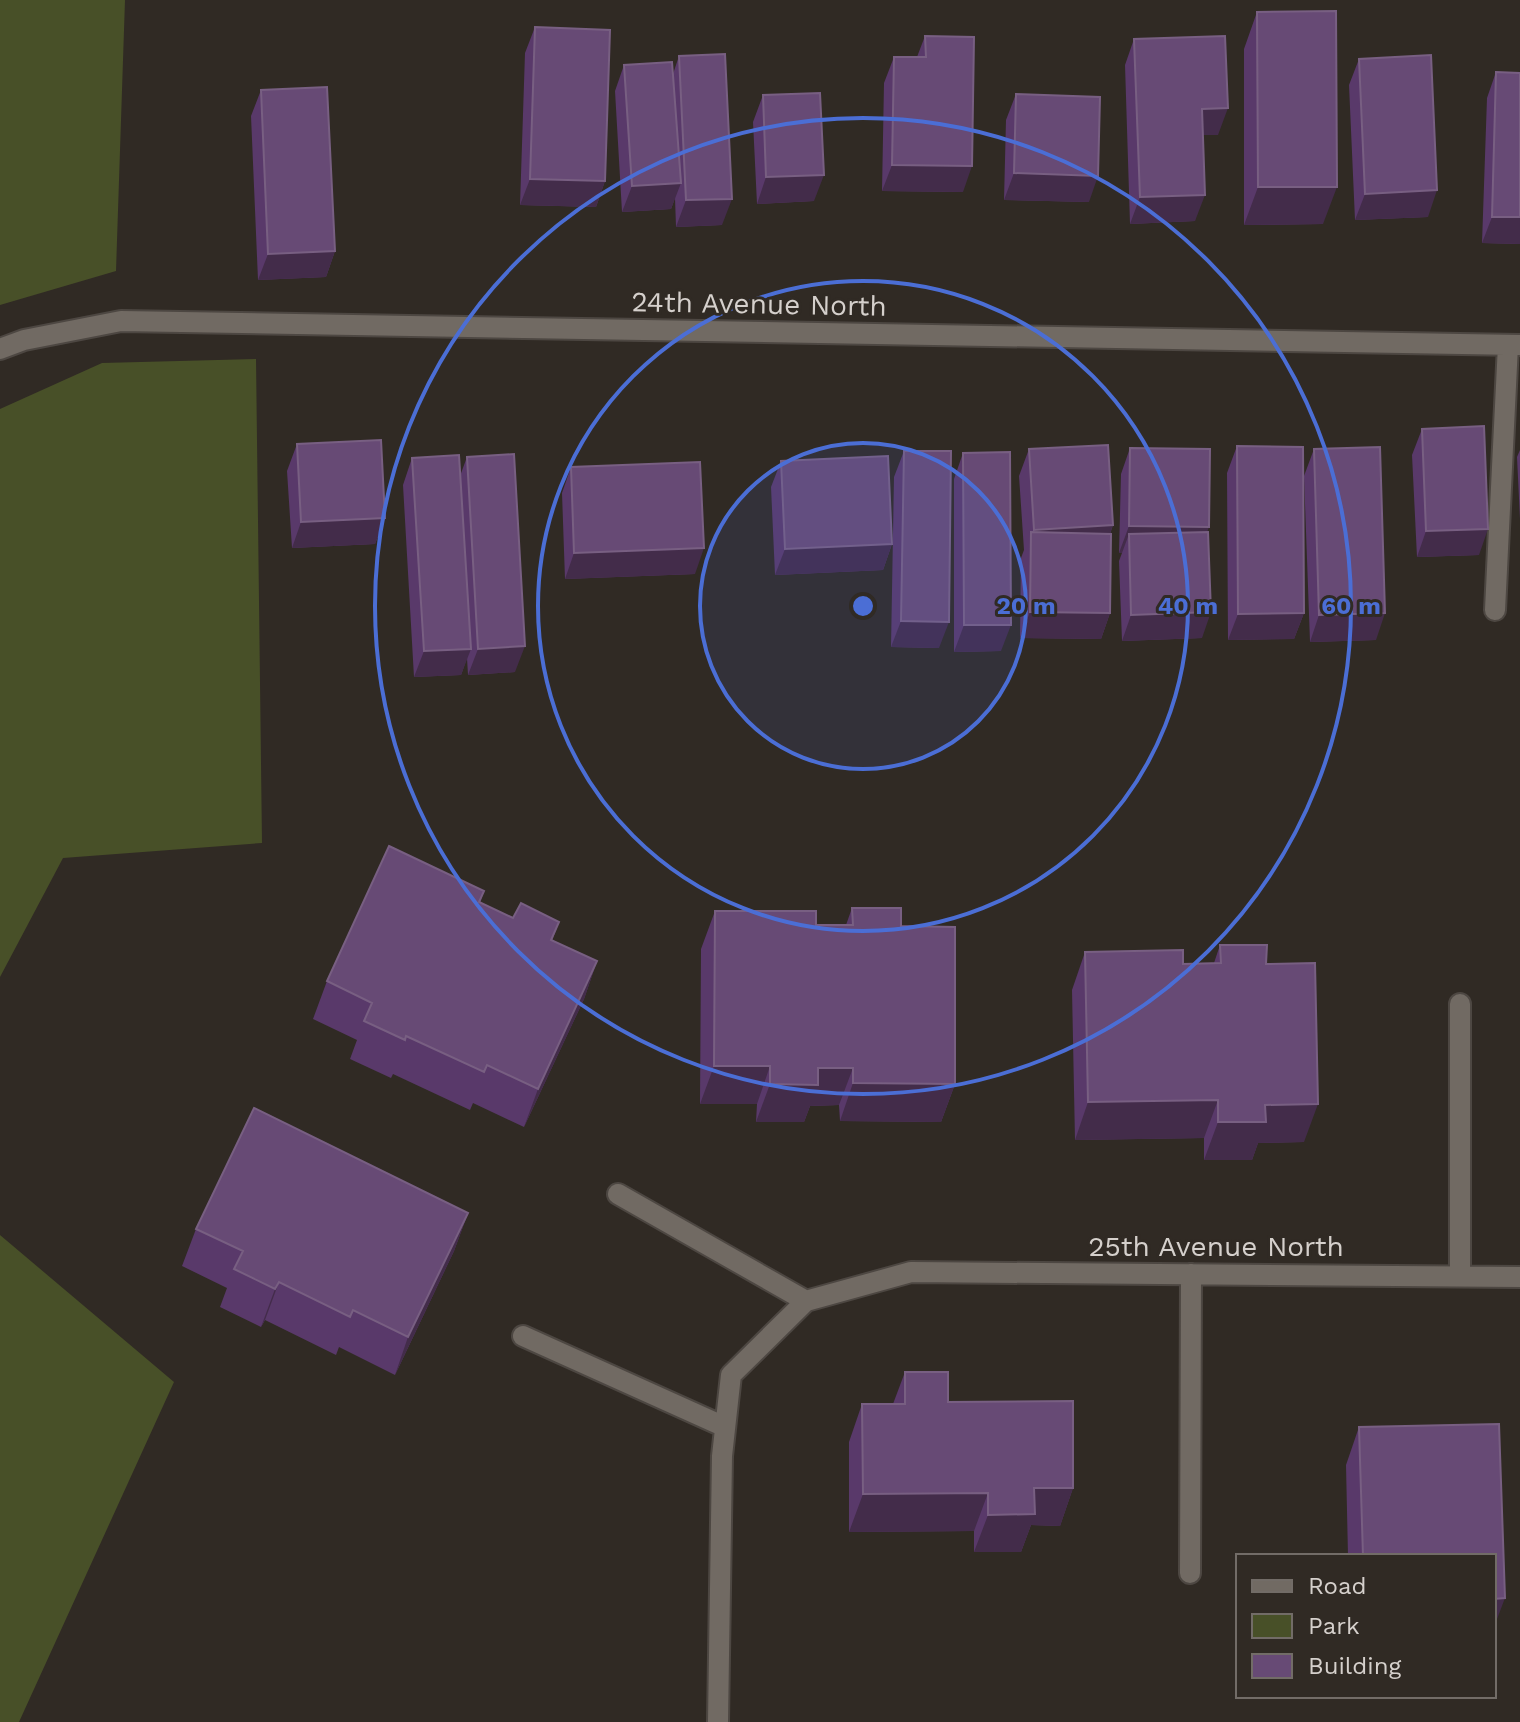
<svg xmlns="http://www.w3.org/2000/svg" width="1520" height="1722" viewBox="0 0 1520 1722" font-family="'Work Sans',sans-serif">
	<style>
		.green { fill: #485028 }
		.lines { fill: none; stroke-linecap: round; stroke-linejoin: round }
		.minor-casing { stroke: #4d4742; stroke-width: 24 }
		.minor { stroke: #716a63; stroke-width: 20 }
		.wall { fill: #59396a }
		.shaded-wall { fill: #432c4a }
		.building { fill: #674a75; stroke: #785f82; stroke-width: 2 }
		.ring { fill: none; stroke: #4b6ed5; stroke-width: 4 }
		.labels { text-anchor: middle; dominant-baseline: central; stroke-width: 6; stroke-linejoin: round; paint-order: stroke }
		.street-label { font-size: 28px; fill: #d5d0cc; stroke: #302a24 }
		.centre { fill: #4b6ed5; stroke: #302a24; stroke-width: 4 }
		.ring-label { font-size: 24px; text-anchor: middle; font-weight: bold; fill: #4b6ed5; stroke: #302a24; stroke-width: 6; stroke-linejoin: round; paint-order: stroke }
	</style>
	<rect width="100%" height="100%" fill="#302a24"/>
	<path class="green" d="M 0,0 L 125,0 L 116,271 L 0,305 Z
		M 256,359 L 262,843 L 63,858 L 0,977 L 0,409 L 102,363 Z
		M 0,1235 L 174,1382 L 19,1722 L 0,1722 Z"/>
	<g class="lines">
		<g class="minor-casing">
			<path id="minor" d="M 0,349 L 24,340 L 121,321 L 1520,345
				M 1495,610 L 1508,345
				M 618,1194 L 806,1301
				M 1460,1276 L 1460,1004
				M 523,1336 L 725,1427
				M 1190,1573 L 1191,1274
				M 718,1722 L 722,1456 L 731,1375 L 806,1301 L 911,1272 L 1520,1277"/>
		</g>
		<use href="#minor" class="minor"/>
	</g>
	<path class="wall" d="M 1257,12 L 1323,224 L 1244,225 L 1244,49 Z
		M 535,27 L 605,181 L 596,207 L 520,205 L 525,53 Z
		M 925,36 L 963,192 L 882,191 L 884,83 L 894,57 L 917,57 Z
		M 1134,39 L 1218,135 L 1203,135 L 1195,221 L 1130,224 L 1125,65 Z
		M 679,56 L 722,225 L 676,227 L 675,198 L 671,209 L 622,212 L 615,91 L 624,65 L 673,74 Z
		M 1359,59 L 1428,217 L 1355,220 L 1349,85 Z
		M 1496,72 L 1520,244 L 1482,243 L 1487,98 Z
		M 261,90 L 335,251 L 326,277 L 258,280 L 251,116 Z
		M 1016,94 L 1089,202 L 1004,200 L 1006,120 Z
		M 763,95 L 814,201 L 757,204 L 753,122 Z
		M 1422,429 L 1479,555 L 1417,557 L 1412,455 Z
		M 297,444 L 385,518 L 375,544 L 292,548 L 287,471 Z
		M 1237,446 L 1304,613 L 1294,639 L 1228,640 L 1227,473 Z
		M 1130,448 L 1207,532 L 1202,638 L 1122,641 L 1119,561 L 1122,553 L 1119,553 L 1121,474 Z
		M 1029,449 L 1113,525 L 1110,534 L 1110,613 L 1101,639 L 1020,638 L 1021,558 L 1024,550 L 1019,476 Z
		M 1314,449 L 1376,640 L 1310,642 L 1304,476 Z
		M 1520,450 L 1520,519 L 1517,457 Z
		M 904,451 L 939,648 L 891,647 L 894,477 Z
		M 963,453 L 1001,651 L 954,652 L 954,479 Z
		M 467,457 L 515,672 L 468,675 L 467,658 L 461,675 L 414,677 L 403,485 L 412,458 L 460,476 Z
		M 781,461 L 892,544 L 883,570 L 775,575 L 771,487 Z
		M 571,467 L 695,574 L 565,579 L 562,493 Z
		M 484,891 L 480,903 L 513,918 L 559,922 L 552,941 L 597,961 L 584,999 L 524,1127 L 473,1103 L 470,1110 L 393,1074 L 391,1078 L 350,1059 L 357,1040 L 313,1019 L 327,981 Z
		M 852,908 L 901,926 L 955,1084 L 941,1122 L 840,1121 L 839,1105 L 810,1106 L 804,1122 L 756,1122 L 757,1104 L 700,1104 L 701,949 L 715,911 L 816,925 L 846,925 Z
		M 1220,945 L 1266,964 L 1304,1142 L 1258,1143 L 1252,1160 L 1204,1160 L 1204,1138 L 1075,1140 L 1072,990 L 1085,952 L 1183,964 L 1214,963 Z
		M 468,1213 L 454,1251 L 395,1375 L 339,1347 L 336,1355 L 265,1320 L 261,1327 L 220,1307 L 227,1288 L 182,1266 L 196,1229 Z
		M 905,1372 L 1073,1488 L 1060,1526 L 1031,1525 L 1021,1552 L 974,1552 L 974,1531 L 849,1532 L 849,1442 L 862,1404 L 893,1404 Z
		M 1359,1427 L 1494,1556 L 1348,1556 L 1346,1465 Z"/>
	<path class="shaded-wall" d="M 1228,108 L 1218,135 L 1192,135 L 1202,109 Z
		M 892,165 L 972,166 L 963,192 L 882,191 Z
		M 1014,173 L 1098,176 L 1089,202 L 1004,200 Z
		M 824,175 L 814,201 L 757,204 L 766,177 Z
		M 530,179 L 605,181 L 596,207 L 520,205 Z
		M 681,183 L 671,209 L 622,212 L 632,186 Z
		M 1258,187 L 1337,187 L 1323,224 L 1244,225 Z
		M 1437,190 L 1428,217 L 1355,220 L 1365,194 Z
		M 1205,195 L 1195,221 L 1130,224 L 1140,197 Z
		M 732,199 L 722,225 L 676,227 L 686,200 Z
		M 1492,217 L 1520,217 L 1520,244 L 1482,243 Z
		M 335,251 L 326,277 L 258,280 L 268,254 Z
		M 385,518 L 375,544 L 292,548 L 301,522 Z
		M 1113,525 L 1104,551 L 1031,539 L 1034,530 Z
		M 1129,526 L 1209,527 L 1199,554 L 1129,534 L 1122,553 L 1119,553 Z
		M 1488,529 L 1479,555 L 1417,557 L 1426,531 Z
		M 892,544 L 883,570 L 775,575 L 785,549 Z
		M 704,548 L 695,574 L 565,579 L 574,553 Z
		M 1030,612 L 1110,613 L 1101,639 L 1020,638 Z
		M 1211,612 L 1202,638 L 1122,641 L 1131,615 Z
		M 1304,613 L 1294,639 L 1228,640 L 1238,614 Z
		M 1385,613 L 1376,640 L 1310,642 L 1319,615 Z
		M 901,621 L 949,622 L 939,648 L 891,647 Z
		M 964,625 L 1011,625 L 1001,651 L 954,652 Z
		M 525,646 L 515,672 L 468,675 L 478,649 Z
		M 471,649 L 461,675 L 414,677 L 424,651 Z
		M 597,961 L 584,999 L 524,1127 L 538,1089 Z
		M 714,1066 L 770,1066 L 757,1104 L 700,1104 Z
		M 818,1068 L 853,1068 L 839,1105 L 810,1106 L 804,1122 L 756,1122 L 770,1084 Z
		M 853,1083 L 955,1084 L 941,1122 L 840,1121 Z
		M 1218,1100 L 1204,1138 L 1075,1140 L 1088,1102 Z
		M 1318,1104 L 1304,1142 L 1258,1143 L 1252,1160 L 1204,1160 L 1218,1122 L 1265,1105 Z
		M 468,1213 L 454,1251 L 395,1375 L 408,1337 Z
		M 279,1282 L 265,1320 L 261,1327 L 275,1289 Z
		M 1034,1488 L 1073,1488 L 1060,1526 L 1031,1525 L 1021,1552 L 974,1552 L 988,1515 Z
		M 988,1493 L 974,1531 L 849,1532 L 863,1494 Z
		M 1505,1598 L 1494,1627 L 1494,1599 Z"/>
	<path class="building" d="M 1336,11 L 1337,187 L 1258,187 L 1257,12 Z
		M 535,27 L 610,30 L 605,181 L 530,179 Z
		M 925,36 L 974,37 L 972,166 L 892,165 L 894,57 L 926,57 Z
		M 1225,36 L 1228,108 L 1202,109 L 1205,195 L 1140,197 L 1134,39 Z
		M 725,54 L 732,199 L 686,200 L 679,56 Z
		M 1431,55 L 1437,190 L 1365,194 L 1359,59 Z
		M 672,62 L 681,183 L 632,186 L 624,65 Z
		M 1496,72 L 1520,73 L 1520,217 L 1492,217 Z
		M 327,87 L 335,251 L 268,254 L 261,90 Z
		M 820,93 L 824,175 L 766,177 L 763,95 Z
		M 1016,94 L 1100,97 L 1098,176 L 1014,173 Z
		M 1484,426 L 1488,529 L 1426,531 L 1422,429 Z
		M 381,440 L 385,518 L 301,522 L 297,444 Z
		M 1108,445 L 1113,525 L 1034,530 L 1029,449 Z
		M 1237,446 L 1303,447 L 1304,613 L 1238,614 Z
		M 1380,447 L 1385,613 L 1319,615 L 1314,449 Z
		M 1130,448 L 1210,449 L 1209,527 L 1129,526 Z
		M 904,451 L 951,451 L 949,622 L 901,621 Z
		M 1010,452 L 1011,625 L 964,625 L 963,453 Z
		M 514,454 L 525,646 L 478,649 L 467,457 Z
		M 459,455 L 471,649 L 424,651 L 412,458 Z
		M 888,456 L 892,544 L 785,549 L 781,461 Z
		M 700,462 L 704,548 L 574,553 L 571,467 Z
		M 1031,532 L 1111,534 L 1110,613 L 1030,612 Z
		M 1208,532 L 1211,612 L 1131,615 L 1129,534 Z
		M 389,846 L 484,891 L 479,902 L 513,918 L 521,903 L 559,922 L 551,940 L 597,961 L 538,1089 L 487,1065 L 484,1072 L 406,1036 L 405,1040 L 364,1021 L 372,1003 L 327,981 Z
		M 852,908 L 901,908 L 901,926 L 955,927 L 955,1084 L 853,1083 L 853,1068 L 818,1068 L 818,1085 L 770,1084 L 770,1066 L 714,1066 L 715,911 L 816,911 L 816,925 L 853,925 Z
		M 1220,945 L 1267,945 L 1266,964 L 1315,963 L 1318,1104 L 1265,1105 L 1266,1122 L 1218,1122 L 1218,1100 L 1088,1102 L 1085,952 L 1183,950 L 1183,964 L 1221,963 Z
		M 254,1108 L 468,1213 L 408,1337 L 353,1310 L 350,1317 L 279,1282 L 275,1289 L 234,1269 L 243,1251 L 196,1229 Z
		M 905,1372 L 948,1372 L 948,1402 L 1073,1401 L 1073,1488 L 1034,1488 L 1035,1514 L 988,1515 L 988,1493 L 863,1494 L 862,1404 L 905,1404 Z
		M 1499,1424 L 1505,1598 L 1494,1599 L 1494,1556 L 1363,1556 L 1359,1427 Z"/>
	<circle cx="863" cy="606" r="163" fill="#4b6ed5" fill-opacity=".12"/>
	<g class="ring">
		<circle cx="863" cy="606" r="163"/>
		<circle cx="863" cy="606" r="325"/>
		<circle cx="863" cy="606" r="488"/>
	</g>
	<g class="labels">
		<g class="street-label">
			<text transform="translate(759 304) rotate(1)">24th Avenue North</text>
			<text x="1216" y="1246">25th Avenue North</text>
		</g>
	</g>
	<circle cx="863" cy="606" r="12" class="centre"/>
	<g class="ring-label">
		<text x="1026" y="614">20 m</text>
		<text x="1188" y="614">40 m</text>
		<text x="1351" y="614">60 m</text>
	</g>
	<rect x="1236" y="1554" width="260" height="144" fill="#302a24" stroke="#726c67" stroke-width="2"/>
	<rect x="1252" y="1580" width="40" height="12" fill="#716a63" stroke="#726c67" stroke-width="2"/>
	<text x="1308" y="1594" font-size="24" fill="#d5d0cc">Road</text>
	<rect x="1252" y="1614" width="40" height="24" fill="#485028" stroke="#726c67" stroke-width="2"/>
	<text x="1308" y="1634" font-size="24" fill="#d5d0cc">Park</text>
	<rect x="1252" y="1654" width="40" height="24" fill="#674a75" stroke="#726c67" stroke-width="2"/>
	<text x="1308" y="1674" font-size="24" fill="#d5d0cc">Building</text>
</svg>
